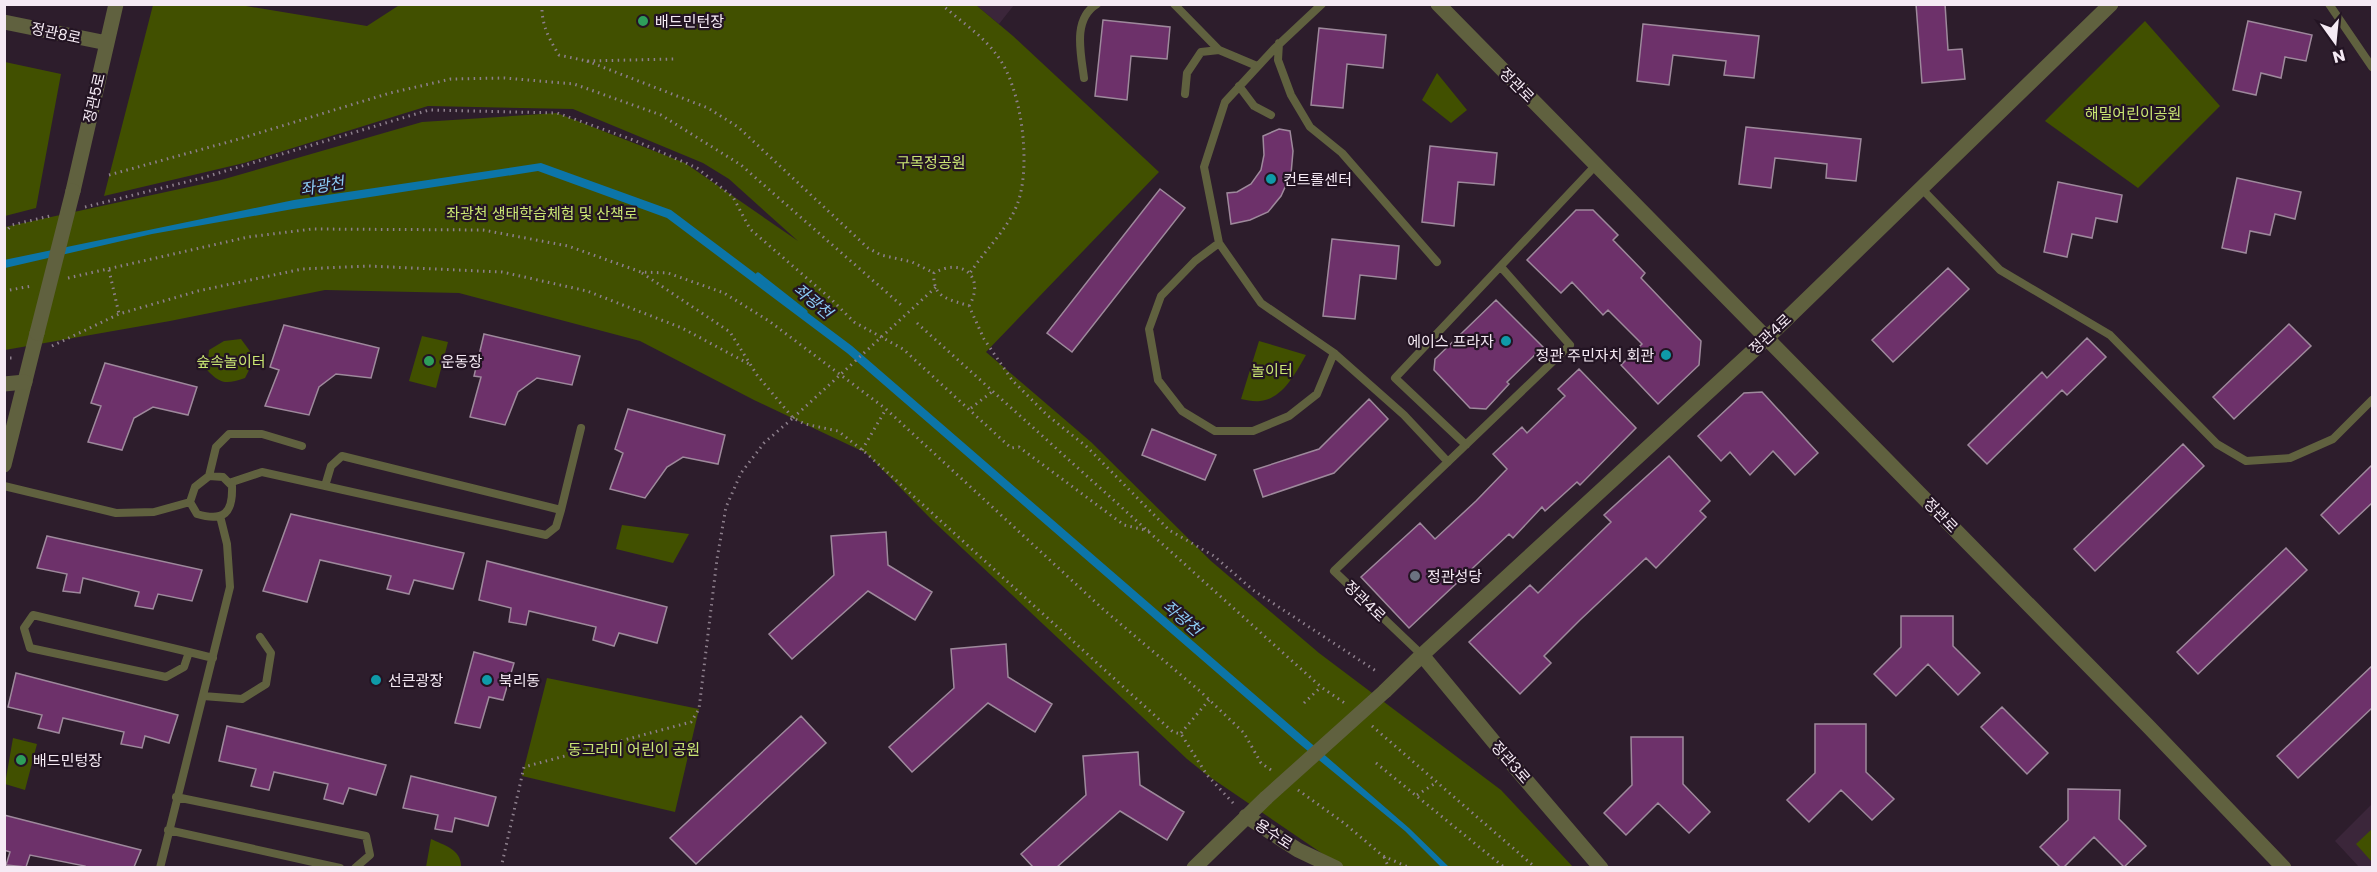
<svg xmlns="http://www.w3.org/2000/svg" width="2377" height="872" viewBox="0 0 2377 872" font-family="Poppins,'Noto Sans KR',sans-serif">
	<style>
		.built { fill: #3b263a }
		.green { fill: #415000 }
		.water { fill: #0c75a8 }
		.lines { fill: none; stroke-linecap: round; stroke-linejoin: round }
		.stream { stroke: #0c75a8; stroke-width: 5 }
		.building { fill: #6d316a; stroke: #9e899c; stroke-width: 1.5 }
		.path { stroke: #8d7f8c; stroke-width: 3; stroke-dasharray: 1.5 4.5; stroke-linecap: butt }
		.service { stroke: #60613f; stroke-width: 8 }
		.minor { stroke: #60613f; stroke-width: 15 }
		.tertiary { stroke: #60613f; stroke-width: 15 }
		.path-bridge { stroke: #8d7f8c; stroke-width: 3; stroke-dasharray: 1.5 4.5; stroke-linecap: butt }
		.minor-bridge { stroke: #60613f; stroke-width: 15 }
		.leisure-dot { fill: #2e9e5b; stroke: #231423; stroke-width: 2 }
		.culture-dot { fill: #0f9aa8; stroke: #231423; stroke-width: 2 }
		.worship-dot { fill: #6b7280; stroke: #231423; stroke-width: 2 }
		.labels { text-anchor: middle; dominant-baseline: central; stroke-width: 4.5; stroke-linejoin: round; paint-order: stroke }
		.poi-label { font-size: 15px; fill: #f5eaf4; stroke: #231423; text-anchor: start }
		.street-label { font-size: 15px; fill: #f5eaf4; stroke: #231423 }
		.park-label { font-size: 15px; fill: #cae673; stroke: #231423 }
		.water-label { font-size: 16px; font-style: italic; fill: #8bcaf3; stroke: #231423 }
	</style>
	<rect width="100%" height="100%" fill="#2d1d2c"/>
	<path class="built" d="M 976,5 L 1014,5 L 999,24 Z
		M 2372,804 L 2372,867 L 2359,867 L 2335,841 Z"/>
	<path class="green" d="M 401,4 L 976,5 L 1013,36 L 1159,172 L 986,352 L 1091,442 L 1211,561 L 1319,653 L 1501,790 L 1573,867 L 1342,867 L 1207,775 L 1187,759 L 932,520 L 866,453 L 754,400 L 640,341 L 459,293 L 325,290 L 170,321 L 5,350 L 5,227 L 221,180 L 422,122 L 557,113 L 685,163 L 798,241 L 729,179 L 703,163 L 573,109 L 428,106 L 244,163 L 104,196 L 153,5 L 240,5 L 367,26 Z
		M 2145,21 L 2220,106 L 2138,188 L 2045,121 Z
		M 5,62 L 61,74 L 36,208 L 5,216 Z
		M 1437,73 L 1467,110 L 1451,123 L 1422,100 Z
		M 422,336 L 448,342 L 436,388 L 409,381 Z
		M 241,339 L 255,358 L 245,378 C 227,384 221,385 207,370 L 209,350 L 224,341 Z
		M 1259,341 L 1306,355 C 1296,372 1283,399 1260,401 C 1254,402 1247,400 1241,399 Z
		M 622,525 L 689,534 L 673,563 L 616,549 Z
		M 547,678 L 699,709 L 675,812 L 522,776 Z
		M 13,738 L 37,744 L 25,790 L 5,784 Z
		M 2372,829 L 2372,862 L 2356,844 Z
		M 431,839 C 444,845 462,850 461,867 L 426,867 Z"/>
	<path class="water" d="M 541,163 L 671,210 L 852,346 L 1409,828 L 1449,867 L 1441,867 L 1405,831 L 1297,742 L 847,353 L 667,218 L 538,171 L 293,209 L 152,234 L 5,268 L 4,260 L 294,200 Z"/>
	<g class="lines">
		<path class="stream" d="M 758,275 L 805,312"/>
	</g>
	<path class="building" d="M 1916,4 L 1945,4 L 1948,50 L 1962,49 L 1965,79 L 1922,83 Z
		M 1103,20 L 1170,27 L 1167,59 L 1131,56 L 1127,100 L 1095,96 Z
		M 2248,21 L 2312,35 L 2306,61 L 2285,57 L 2281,78 L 2261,73 L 2256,95 L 2233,90 Z
		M 1643,24 L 1759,36 L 1754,78 L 1724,75 L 1726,61 L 1673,55 L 1669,85 L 1637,81 Z
		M 1319,28 L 1386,35 L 1383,68 L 1347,64 L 1343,108 L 1311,105 Z
		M 1746,127 L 1861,139 L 1856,181 L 1826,178 L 1827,164 L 1775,158 L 1771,188 L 1739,184 Z
		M 1279,129 L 1290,131 L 1293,151 L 1291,174 L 1281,196 L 1268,212 L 1250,220 L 1231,224 L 1227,193 L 1237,192 L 1251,184 L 1261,170 L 1264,155 L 1263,136 Z
		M 1430,146 L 1497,153 L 1494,185 L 1458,182 L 1454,226 L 1422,222 Z
		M 2237,178 L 2301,192 L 2295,219 L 2275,214 L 2270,235 L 2250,231 L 2246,253 L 2222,248 Z
		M 2058,182 L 2122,195 L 2117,222 L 2096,218 L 2092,238 L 2072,234 L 2067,257 L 2044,252 Z
		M 1160,189 L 1185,208 L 1072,352 L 1047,333 Z
		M 1576,210 L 1593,210 L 1618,235 L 1613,240 L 1645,273 L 1641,278 L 1701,341 L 1699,365 L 1658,404 L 1621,365 L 1642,344 L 1608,310 L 1603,315 L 1572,282 L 1561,293 L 1527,260 Z
		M 1332,239 L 1399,246 L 1396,279 L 1360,275 L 1355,319 L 1323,316 Z
		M 1948,268 L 1969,289 L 1893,362 L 1872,340 Z
		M 1496,300 L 1543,347 L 1507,382 L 1509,384 L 1486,409 L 1470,408 L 1434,370 L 1435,359 Z
		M 2289,324 L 2311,346 L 2234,419 L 2213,397 Z
		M 284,325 L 379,348 L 371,378 L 336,374 L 319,387 L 309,415 L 265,406 L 279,370 L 270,367 Z
		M 484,334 L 580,356 L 572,385 L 537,378 L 518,392 L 505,425 L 470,417 L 481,377 L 474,376 Z
		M 2087,338 L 2106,357 L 2067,395 L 2062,390 L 1987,464 L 1968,445 L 2042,372 L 2047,378 Z
		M 105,363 L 197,387 L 188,415 L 153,407 L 134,418 L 122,450 L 88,442 L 101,406 L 91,403 Z
		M 1579,369 L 1636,428 L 1580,485 L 1577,482 L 1545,511 L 1542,507 L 1513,538 L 1509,534 L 1409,628 L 1361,577 L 1420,523 L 1435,539 L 1476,501 L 1507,469 L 1493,454 L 1522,427 L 1527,433 L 1565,396 L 1558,389 Z
		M 1762,392 L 1818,453 L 1795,475 L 1773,451 L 1750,475 L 1730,452 L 1721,461 L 1698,436 L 1744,393 Z
		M 1369,399 L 1388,419 L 1334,473 L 1263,497 L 1254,470 L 1319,449 Z
		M 628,409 L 725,435 L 718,464 L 683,457 L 667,467 L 645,498 L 610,489 L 623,453 L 615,449 Z
		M 1152,429 L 1216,455 L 1205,480 L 1142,455 Z
		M 2183,444 L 2204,466 L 2095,571 L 2074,549 Z
		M 1669,456 L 1710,501 L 1700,511 L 1706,517 L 1656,568 L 1646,558 L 1580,620 L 1544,656 L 1551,663 L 1520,694 L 1469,642 L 1530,585 L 1538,593 L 1611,522 L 1604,515 Z
		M 2373,464 L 2373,502 L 2339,534 L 2321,515 Z
		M 291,514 L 464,553 L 453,589 L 414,580 L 409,594 L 387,589 L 391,576 L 320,560 L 307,602 L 263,591 Z
		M 886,532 L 888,565 L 932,592 L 915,620 L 868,591 L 792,659 L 769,634 L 834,575 L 831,536 Z
		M 47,536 L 202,570 L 192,601 L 158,594 L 153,609 L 135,606 L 139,592 L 83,578 L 80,593 L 63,591 L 67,574 L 37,568 Z
		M 2286,548 L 2307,570 L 2198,674 L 2177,652 Z
		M 487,561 L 667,607 L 657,643 L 619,633 L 614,646 L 593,640 L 596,627 L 529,611 L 526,625 L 509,622 L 511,608 L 479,600 Z
		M 1901,616 L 1953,616 L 1953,646 L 1980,673 L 1958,695 L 1928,664 L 1896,696 L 1874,674 L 1901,647 Z
		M 1006,644 L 1008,677 L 1052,704 L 1035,732 L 988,703 L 912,772 L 889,747 L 954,688 L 951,649 Z
		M 474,652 L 514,663 L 503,700 L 489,697 L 480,728 L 455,723 Z
		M 2373,665 L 2373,707 L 2298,778 L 2277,756 Z
		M 16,673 L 178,715 L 169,743 L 145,736 L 142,748 L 121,744 L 124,732 L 63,718 L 59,733 L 38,728 L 42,715 L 8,707 Z
		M 2002,707 L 2048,753 L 2027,774 L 1981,727 Z
		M 801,716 L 826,743 L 696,864 L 670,838 Z
		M 1815,724 L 1866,724 L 1866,772 L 1894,799 L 1872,820 L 1841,790 L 1809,822 L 1787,800 L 1815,773 Z
		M 227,726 L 386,765 L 376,795 L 349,788 L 343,804 L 324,799 L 328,784 L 274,772 L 269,790 L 251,786 L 256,769 L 219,761 Z
		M 1631,737 L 1683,737 L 1683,784 L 1710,812 L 1689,833 L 1658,803 L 1626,835 L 1604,813 L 1632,785 Z
		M 1138,752 L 1140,785 L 1184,812 L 1167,840 L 1120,811 L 1057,867 L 1033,867 L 1021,854 L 1086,795 L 1083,756 Z
		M 411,776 L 496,797 L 488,826 L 455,818 L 452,832 L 435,829 L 438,815 L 403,808 Z
		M 2068,789 L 2120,790 L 2119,819 L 2146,846 L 2124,867 L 2094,837 L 2064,867 L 2060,867 L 2040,847 L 2068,820 Z
		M 4,815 L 141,850 L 134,867 L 85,867 L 85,866 L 30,855 L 26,867 L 6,865 L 10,852 L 4,850 Z"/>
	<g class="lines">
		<path class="path" d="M 542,4 C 541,24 549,39 559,55 L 587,61 L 674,59
			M 941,4 C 959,20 982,35 996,54 C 1022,86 1032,167 1017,205 C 1007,230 985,250 970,273
			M 587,61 L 708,108 L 738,127 L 868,248 L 881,255 L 912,262 L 934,273
			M 109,175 L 239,139 L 390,93 L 451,79 L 505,78 L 574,84 L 661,115 L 741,165 L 901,305
			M 85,207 L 202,178 L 429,110 L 557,113 L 636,141 L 697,168 L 733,197 L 750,229 L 831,299 L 854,322 L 903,349 L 1011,448 L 1019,447 L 1124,525 L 1149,531
			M 4,233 L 12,225 L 50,216
			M 109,270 L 119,314
			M 642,273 L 730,332 L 757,375 L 793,418 L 805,424 L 838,431 L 866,453 L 1173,732 L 1181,734 L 1207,775 L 1234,804
			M 68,278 L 248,237 L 312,229 L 483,230 L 568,246 L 641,272 L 668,273 L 724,293 L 769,321 L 886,409 L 1104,610 L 1201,692 L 1244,733 L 1261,763 L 1271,770
			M 4,291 L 32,286
			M 969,306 C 986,277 962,257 934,273 C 932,299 950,299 969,306 L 984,339 L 1012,380 L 1047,415 L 1087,447 L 1169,530 L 1214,556 L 1253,590 L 1376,671
			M 917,323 L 1321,687 L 1346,704
			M 52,346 L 119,314 L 198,291 L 302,269 L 368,266 L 502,272 L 587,291 L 682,328 L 749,364
			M 4,358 L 14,358
			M 971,408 L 993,391
			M 862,450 L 886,409
			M 1304,703 L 1321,687
			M 1372,726 L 1536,868
			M 1181,733 L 1209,700
			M 1376,763 L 1505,868
			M 1298,790 L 1344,823 L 1383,856 L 1410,868
			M 1417,795 L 1437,782
			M 1384,857 L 1389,868
			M 501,868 L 524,767 L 691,722 L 699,709 L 717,559 L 726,507 L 741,473 L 764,443 L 793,418"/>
		<path class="service" d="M 1174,4 L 1219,50
			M 1322,4 L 1274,49 L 1225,102 L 1204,167 L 1219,243 L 1261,303 L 1334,353 L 1404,415 L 1448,462
			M 2329,4 L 2372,67
			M 1279,43 L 1278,60 L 1291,95 L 1310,127 L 1342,153 L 1437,262
			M 1084,78 C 1081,54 1072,19 1097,4
			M 1239,86 L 1254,106 L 1271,115
			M 1185,94 L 1187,73 L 1201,52 L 1219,50 L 1257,66
			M 1921,188 L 2000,270 L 2110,335 L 2217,444 L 2246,461 L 2290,458 L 2333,439 L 2372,400
			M 1219,243 L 1195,261 L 1161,296 L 1149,329 L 1158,380 L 1182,411 L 1215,431 L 1253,431 L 1289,416 L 1317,394 L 1334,353
			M 1466,445 L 1395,378 L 1596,165
			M 209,476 L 223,477 L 232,486 C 233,513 224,522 197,514 L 190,502 L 195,487 Z
			M 209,476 L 216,447 L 229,434 L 262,434 L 302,446
			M 229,483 L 262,472 L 546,535 L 556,527 L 561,510 L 342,456 L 331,466 L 325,486
			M 4,486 L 116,513 L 154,512 L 190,502
			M 561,510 L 581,428
			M 189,652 L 184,667 L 166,677 L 30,648 L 24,628 L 33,615 L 189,652 L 213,658
			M 1422,655 L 1334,571 L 1570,345 L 1501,267
			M 203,696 L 242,699 L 266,684 L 271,653 L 260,637
			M 176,797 L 366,836 L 370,855 L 355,868
			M 168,830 L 340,868
			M 160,868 L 230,587 L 227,544 L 220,516"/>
		<path class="minor" d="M 4,22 L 107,43
			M 73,191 L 116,4
			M 4,465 L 37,333
			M 1422,655 L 1513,765 L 1601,868
			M 1385,691 L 1422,655 L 1767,338 L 2111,4
			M 1246,816 L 1298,850 L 1336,868
			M 1194,868 L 1266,798"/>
		<path class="tertiary" d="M 1438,4 L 2148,726 L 2284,868
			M 4,384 L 25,382"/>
		<path class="path-bridge" d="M 793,418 L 936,287"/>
		<path class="minor-bridge" d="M 37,333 L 73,191
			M 1266,798 L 1385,691"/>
	</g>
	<g class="leisure-dot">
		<circle cx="643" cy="21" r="6"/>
		<circle cx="429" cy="361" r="6"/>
		<circle cx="21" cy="760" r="6"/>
	</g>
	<g class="culture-dot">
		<circle cx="1271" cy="179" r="6"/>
		<circle cx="1506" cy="341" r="6"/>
		<circle cx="1666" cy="355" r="6"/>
		<circle cx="376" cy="680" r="6"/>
		<circle cx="487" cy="680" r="6"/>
	</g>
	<circle class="worship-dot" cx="1415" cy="576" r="6"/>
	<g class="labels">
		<g class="poi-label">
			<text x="655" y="21">배드민턴장</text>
			<text x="1283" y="179">컨트롤센터</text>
			<text x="1494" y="341" text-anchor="end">에이스 프라자</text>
			<text x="1654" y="355" text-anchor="end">정관 주민자치 회관</text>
			<text x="441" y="361">운동장</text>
			<text x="1427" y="576">정관성당</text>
			<text x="388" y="680">선큰광장</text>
			<text x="499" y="680">북리동</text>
			<text x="33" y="760">배드민텅장</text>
		</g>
		<g class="street-label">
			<text transform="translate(56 33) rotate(12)">정관8로</text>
			<text transform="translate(1517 85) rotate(45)">정관로</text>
			<text transform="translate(94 98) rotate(-77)">정관5로</text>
			<text transform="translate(1770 334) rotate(-43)">정관4로</text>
			<text transform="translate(1941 515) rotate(46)">정관로</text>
			<text transform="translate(1365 601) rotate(44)">정관4로</text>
			<text transform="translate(1511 762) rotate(49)">정관3로</text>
			<text transform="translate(1274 834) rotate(33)">용수로</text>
		</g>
		<g class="park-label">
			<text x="2133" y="113">해밀어린이공원</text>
			<text x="931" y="162">구목정공원</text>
			<text x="542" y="213">좌광천 생태학습체험 및 산책로</text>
			<text x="231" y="361">숲속놀이터</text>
			<text x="1272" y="370">놀이터</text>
			<text x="634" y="749">동그라미 어린이 공원</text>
		</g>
		<g class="water-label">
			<text transform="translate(322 186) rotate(-10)">좌광천</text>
			<text transform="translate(813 301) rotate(40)">좌광천</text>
			<text transform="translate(1182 618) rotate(41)">좌광천</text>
		</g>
	</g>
	<rect width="2377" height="872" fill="none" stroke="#f5eaf4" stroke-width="12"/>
	<g transform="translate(2335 42) rotate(165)" stroke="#231423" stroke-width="4.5" paint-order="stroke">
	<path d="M0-4.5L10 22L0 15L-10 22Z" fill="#f5eaf4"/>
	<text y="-9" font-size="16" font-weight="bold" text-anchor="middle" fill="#f5eaf4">N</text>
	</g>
</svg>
